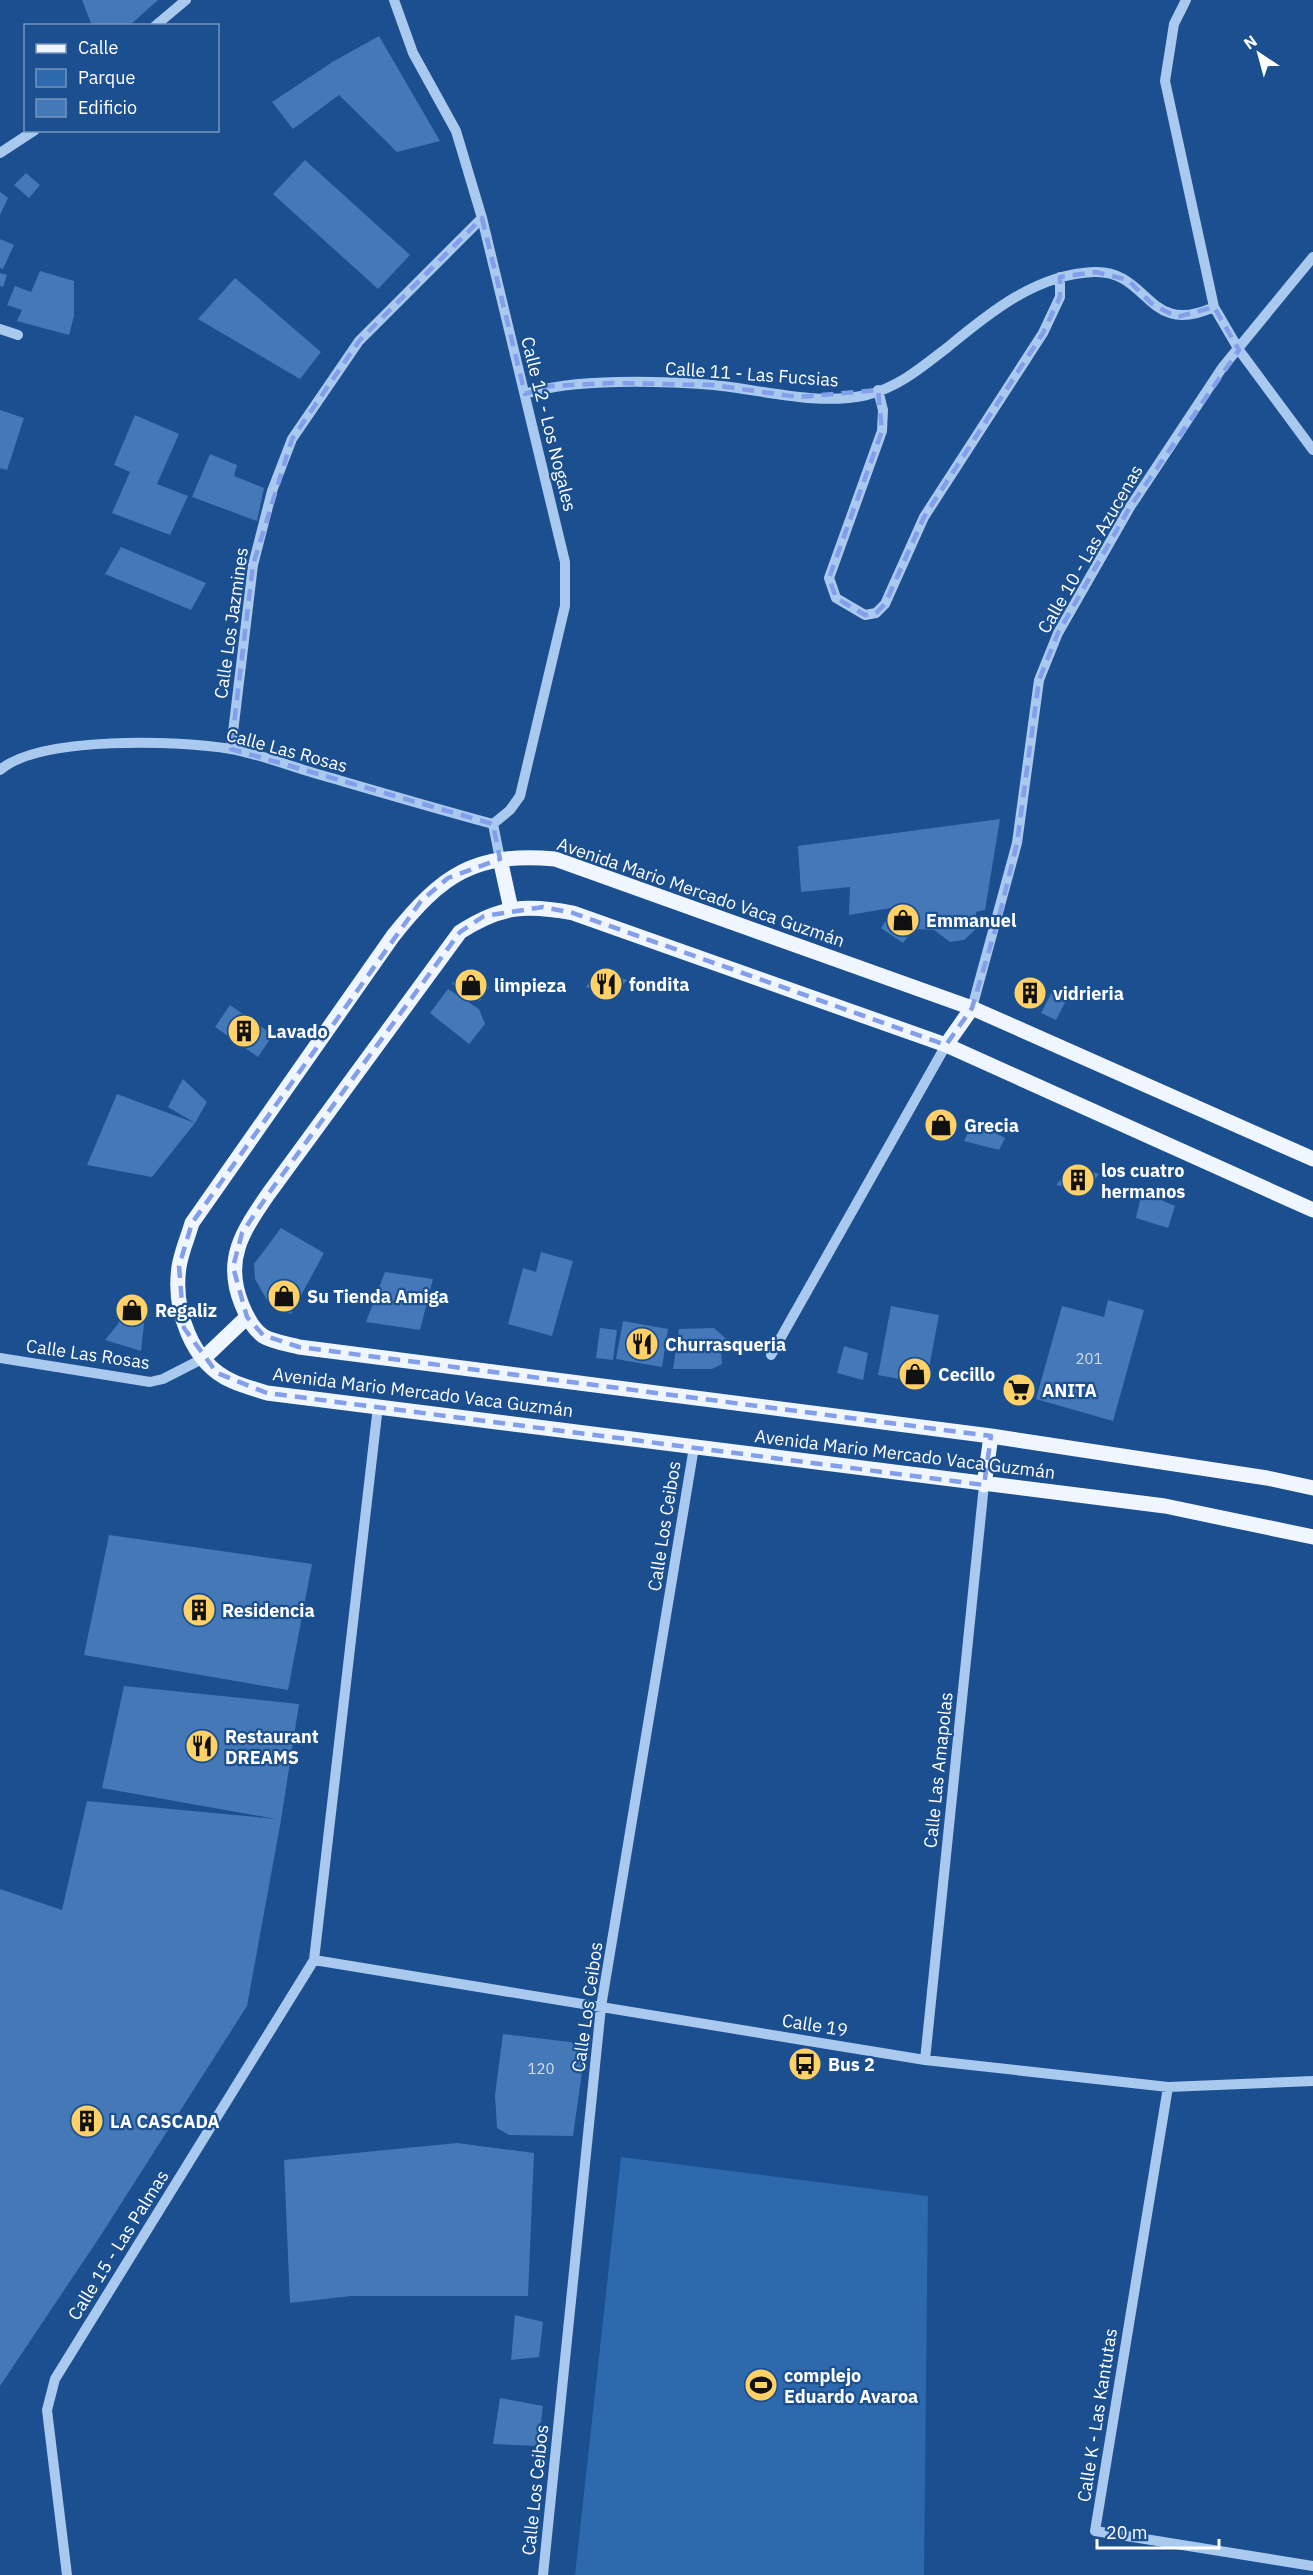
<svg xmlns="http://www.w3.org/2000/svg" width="1313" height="2575" viewBox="0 0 1313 2575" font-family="'IBM Plex Sans',sans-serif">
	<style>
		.green { fill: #2e69ad }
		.building { fill: #4478b7 }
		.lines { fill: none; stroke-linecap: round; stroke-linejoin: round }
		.minor { stroke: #a9c9ee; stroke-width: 10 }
		.major { stroke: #f0f6ff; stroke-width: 15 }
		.marked { fill: none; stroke: #839eea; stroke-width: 4.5; stroke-dasharray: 12 8; stroke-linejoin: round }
		.labels { text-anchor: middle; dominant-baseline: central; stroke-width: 4.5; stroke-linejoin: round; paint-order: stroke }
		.number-label { font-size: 15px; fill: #d0dded }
		.street-label { font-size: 18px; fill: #fff; stroke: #1b4f8f }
		.poi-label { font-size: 18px; font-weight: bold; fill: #fff; stroke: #1b4f8f; text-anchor: start }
	</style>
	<rect width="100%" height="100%" fill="#1b4f8f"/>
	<path class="green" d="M 621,2157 L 928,2196 L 924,2575 L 575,2575 Z"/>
	<path class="building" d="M 82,0 L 158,0 L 129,26 L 92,26 Z
		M 379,36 L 440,141 L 397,152 L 339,95 L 293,129 L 272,102 L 334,61 Z
		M 305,160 L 410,255 L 378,289 L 273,194 Z
		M 26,173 L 40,185 L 29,198 L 14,185 Z
		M 0,192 L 8,198 L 0,215 Z
		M 0,239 L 14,245 L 3,269 L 0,268 Z
		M 40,271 L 74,281 L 74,316 L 69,335 L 17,321 L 22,310 L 7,305 L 15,286 L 31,292 Z
		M 0,273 L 7,275 L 3,287 L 0,286 Z
		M 235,278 L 321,352 L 300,379 L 198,319 Z
		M 0,410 L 24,418 L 7,470 L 0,468 Z
		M 135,415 L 179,434 L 157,484 L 188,496 L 170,535 L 112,513 L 130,472 L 114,465 Z
		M 210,454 L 237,465 L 234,476 L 264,488 L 257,521 L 192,497 Z
		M 121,547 L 206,583 L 191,610 L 105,574 Z
		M 1000,819 L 985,910 L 976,912 L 975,930 L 964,940 L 950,942 L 934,930 L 913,929 L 903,943 L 881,928 L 893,910 L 891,908 L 849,915 L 850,887 L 801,892 L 798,846 Z
		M 462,971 L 489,987 L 480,1001 L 452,984 Z
		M 597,971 L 627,980 L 612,996 L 586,987 Z
		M 1027,977 L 1045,986 L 1033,1009 L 1015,1000 Z
		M 448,989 L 479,1009 L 485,1024 L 469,1044 L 430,1013 Z
		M 1053,990 L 1068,997 L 1056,1020 L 1041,1013 Z
		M 230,1005 L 273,1035 L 258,1057 L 215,1027 Z
		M 183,1079 L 207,1102 L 195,1123 L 168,1107 Z
		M 117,1094 L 195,1123 L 152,1177 L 87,1165 Z
		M 934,1113 L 956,1123 L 948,1138 L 925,1127 Z
		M 973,1122 L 1005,1138 L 999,1150 L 964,1141 Z
		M 1073,1166 L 1099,1174 L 1086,1190 L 1056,1185 Z
		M 1142,1192 L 1175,1206 L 1168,1228 L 1136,1218 Z
		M 281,1228 L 324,1253 L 291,1314 L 268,1302 L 255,1279 L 254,1264 Z
		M 541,1252 L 573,1261 L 552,1336 L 508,1324 L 523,1268 L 536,1272 Z
		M 385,1272 L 433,1279 L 420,1330 L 366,1322 Z
		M 132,1296 L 144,1324 L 141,1351 L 105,1340 L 118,1324 Z
		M 1108,1300 L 1144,1310 L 1113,1421 L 1036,1399 L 1062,1306 L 1104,1317 Z
		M 891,1306 L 939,1315 L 926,1384 L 878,1375 Z
		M 623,1321 L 668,1329 L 662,1367 L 616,1359 Z
		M 600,1328 L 617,1330 L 613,1360 L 596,1358 Z
		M 714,1328 L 735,1347 L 721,1353 L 722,1364 L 712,1369 L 673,1369 L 679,1329 Z
		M 844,1346 L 868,1353 L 863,1380 L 837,1373 Z
		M 1010,1375 L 1032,1378 L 1028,1404 L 1007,1401 Z
		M 109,1535 L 312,1564 L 288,1690 L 84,1655 Z
		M 124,1686 L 299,1704 L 281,1820 L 247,2006 L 101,2235 L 0,2386 L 0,1889 L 62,1910 L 87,1801 L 276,1819 L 102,1788 Z
		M 503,2034 L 586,2044 L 573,2136 L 509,2135 L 497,2128 L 495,2095 Z
		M 457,2143 L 534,2153 L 528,2296 L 351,2296 L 290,2303 L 284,2160 Z
		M 515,2315 L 543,2322 L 539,2357 L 511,2360 Z
		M 500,2398 L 543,2406 L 538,2446 L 493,2444 Z"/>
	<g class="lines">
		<path class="minor" d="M 394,0 L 413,53 L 456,131 L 482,218 L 565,562 L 565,606 L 520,796 L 510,810 L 493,824 L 500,859
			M 1186,0 L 1174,24 L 1165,81 L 1214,307 L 1239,350 L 1313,450
			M 155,26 L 186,0
			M 0,153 L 35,130
			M 0,329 L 18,335
			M 878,390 L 883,410 L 882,431 L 829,578 L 836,598 L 865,615 L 876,613 L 885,604 L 924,517 L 1043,333 L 1060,297 L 1060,277
			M 525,394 C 573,378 661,381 714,385 C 764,390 816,406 867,395 C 899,387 922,367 948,347 C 990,312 1037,274 1094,272 C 1150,270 1146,338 1214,307
			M 231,749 L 253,565 L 272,491 L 292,439 L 359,341 L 482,218
			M 0,770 C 39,736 180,740 231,749 C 259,754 287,765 314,773 C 373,790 433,808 493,824
			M 972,1008 L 1017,843 L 1039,680 L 1058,633 L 1130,507 L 1222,368 L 1313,257
			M 771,1355 L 946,1045
			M 0,1358 L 150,1382 L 163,1379 L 204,1358
			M 314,1960 L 925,2060 L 1168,2087 L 1313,2081
			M 925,2060 L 984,1485
			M 1168,2087 L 1095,2531 L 1313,2566
			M 67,2575 L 47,2410 L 55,2379 L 314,1960 L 378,1406
			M 543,2575 L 601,2007 L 694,1447"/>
		<path class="major" d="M 500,859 L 511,909
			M 946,1045 L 972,1008
			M 1313,1159 L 972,1008 L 555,859 C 475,852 442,874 393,936 L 192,1223 C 188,1237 181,1253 179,1267 C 173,1309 191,1363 232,1381 C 243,1386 255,1389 267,1393 L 1165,1506 L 1313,1537
			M 1313,1210 L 946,1045 L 573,913 C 526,904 500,906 460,932 L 269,1193 C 243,1231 223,1259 242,1305 C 246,1315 253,1329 263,1336 C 273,1342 288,1344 299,1347 L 991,1436 L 1267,1478 L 1313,1488
			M 204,1358 L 247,1317
			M 984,1485 L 991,1436"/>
	</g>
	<path class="marked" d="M 482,218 L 525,394 L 550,386 L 612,383 L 713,385 L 798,397 L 878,390 L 882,431 L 829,578 L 836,598 L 865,615 L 876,613 L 885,604 L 924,517 L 1043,333 L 1060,297 L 1060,277 L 1096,272 L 1128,280 L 1152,304 L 1177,317 L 1214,307 L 1239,350 L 1130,507 L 1058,633 L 1039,680 L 1017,843 L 999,917 L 972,1008 L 946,1045 L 573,913 L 543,907 L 484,916 L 460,932 L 269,1193 L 242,1233 L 233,1267 L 247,1317 L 263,1335 L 299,1347 L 991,1436 L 984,1485 L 267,1393 L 217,1373 L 184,1328 L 179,1266 L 192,1223 L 421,901 L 448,878 L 500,859 L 493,824 L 231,749 L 253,565 L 292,439 L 359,341 Z"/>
	<defs>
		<g id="shop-disc" transform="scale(1.725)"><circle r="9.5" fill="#ffd166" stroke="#1b4f8f"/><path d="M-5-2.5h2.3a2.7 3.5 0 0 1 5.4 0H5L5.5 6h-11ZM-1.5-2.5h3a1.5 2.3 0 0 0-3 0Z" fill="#111"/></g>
		<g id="restaurant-disc" transform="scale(1.725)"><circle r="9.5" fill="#ffd166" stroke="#1b4f8f"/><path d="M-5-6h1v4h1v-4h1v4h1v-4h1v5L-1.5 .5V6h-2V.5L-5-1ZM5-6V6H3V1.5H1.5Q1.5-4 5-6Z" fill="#111"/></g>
		<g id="building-disc" transform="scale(1.725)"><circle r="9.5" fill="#ffd166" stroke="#1b4f8f"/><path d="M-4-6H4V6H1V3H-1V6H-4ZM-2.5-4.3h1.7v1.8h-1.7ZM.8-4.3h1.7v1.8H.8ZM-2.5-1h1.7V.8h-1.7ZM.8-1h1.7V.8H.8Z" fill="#111"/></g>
		<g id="supermarket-disc" transform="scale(1.725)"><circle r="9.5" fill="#ffd166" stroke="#1b4f8f"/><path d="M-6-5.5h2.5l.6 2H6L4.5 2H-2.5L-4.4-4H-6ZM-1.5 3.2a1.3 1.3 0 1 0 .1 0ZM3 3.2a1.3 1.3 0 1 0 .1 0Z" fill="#111"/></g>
		<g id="bus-disc" transform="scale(1.725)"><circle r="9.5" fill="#ffd166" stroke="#1b4f8f"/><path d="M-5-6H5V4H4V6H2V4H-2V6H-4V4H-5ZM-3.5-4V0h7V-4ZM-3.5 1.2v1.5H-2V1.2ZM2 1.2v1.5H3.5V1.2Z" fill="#111"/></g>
		<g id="stadium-disc" transform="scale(1.725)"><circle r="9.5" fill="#ffd166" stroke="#1b4f8f"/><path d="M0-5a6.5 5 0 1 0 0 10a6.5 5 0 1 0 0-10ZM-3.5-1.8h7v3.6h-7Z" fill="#111"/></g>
	</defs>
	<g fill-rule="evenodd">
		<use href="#shop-disc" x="903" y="920"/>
		<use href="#restaurant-disc" x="606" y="984"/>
		<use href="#shop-disc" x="471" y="985"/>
		<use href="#building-disc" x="1030" y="993"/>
		<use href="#building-disc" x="244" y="1031"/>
		<use href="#shop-disc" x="941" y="1125"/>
		<use href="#building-disc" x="1078" y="1180"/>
		<use href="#shop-disc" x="284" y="1296"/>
		<use href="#shop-disc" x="132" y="1310"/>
		<use href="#restaurant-disc" x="642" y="1344"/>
		<use href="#shop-disc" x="915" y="1374"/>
		<use href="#supermarket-disc" x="1019" y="1390"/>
		<use href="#building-disc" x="199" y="1610"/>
		<use href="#restaurant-disc" x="202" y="1746"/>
		<use href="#bus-disc" x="805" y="2064"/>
		<use href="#building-disc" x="87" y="2121"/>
		<use href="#stadium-disc" x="761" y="2385"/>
	</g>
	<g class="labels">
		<g class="number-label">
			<text x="1089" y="1358">201</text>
			<text x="541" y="2068">120</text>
		</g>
		<g class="street-label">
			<text transform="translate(752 374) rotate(4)">Calle 11 - Las Fucsias</text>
			<text transform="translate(549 424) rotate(76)">Calle 12 - Los Nogales</text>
			<text transform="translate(1090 549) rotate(-60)">Calle 10 - Las Azucenas</text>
			<text transform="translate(231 623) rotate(-82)">Calle Los Jazmines</text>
			<text transform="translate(287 750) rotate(15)">Calle Las Rosas</text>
			<text transform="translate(701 892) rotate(19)">Avenida Mario Mercado Vaca Guzmán</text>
			<text transform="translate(88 1354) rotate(8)">Calle Las Rosas</text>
			<text transform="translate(423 1392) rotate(7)">Avenida Mario Mercado Vaca Guzmán</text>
			<text transform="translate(905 1454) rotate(7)">Avenida Mario Mercado Vaca Guzmán</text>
			<text transform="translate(664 1526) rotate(-81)">Calle Los Ceibos</text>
			<text transform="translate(938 1770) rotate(-84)">Calle Las Amapolas</text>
			<text transform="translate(587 2007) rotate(-82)">Calle Los Ceibos</text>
			<text transform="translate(815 2025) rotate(9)">Calle 19</text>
			<text transform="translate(118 2245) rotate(-58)">Calle 15 - Las Palmas</text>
			<text transform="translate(1097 2415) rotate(-81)">Calle K - Las Kantutas</text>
			<text transform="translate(535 2490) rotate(-84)">Calle Los Ceibos</text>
		</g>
		<g class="poi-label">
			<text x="926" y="920">Emmanuel</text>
			<text x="629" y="984">fondita</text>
			<text x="494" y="985">limpieza</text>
			<text x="1053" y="993">vidrieria</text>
			<text x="267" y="1031">Lavado</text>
			<text x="964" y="1125">Grecia</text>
			<text x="1101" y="1170">los cuatro<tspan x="1101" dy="21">hermanos</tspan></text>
			<text x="307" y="1296">Su Tienda Amiga</text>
			<text x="155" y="1310">Regaliz</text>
			<text x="665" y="1344">Churrasqueria</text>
			<text x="938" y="1374">Cecillo</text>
			<text x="1042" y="1390">ANITA</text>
			<text x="222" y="1610">Residencia</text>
			<text x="225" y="1736">Restaurant<tspan x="225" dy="21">DREAMS</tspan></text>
			<text x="828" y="2064">Bus 2</text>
			<text x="110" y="2121">LA CASCADA</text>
			<text x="784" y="2375">complejo<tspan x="784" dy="21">Eduardo Avaroa</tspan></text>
		</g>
	</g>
	<rect x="24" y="24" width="195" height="108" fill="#1b4f8f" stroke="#7695bc" stroke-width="1.5"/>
	<rect x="36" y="44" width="30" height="9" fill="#f0f6ff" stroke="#7695bc" stroke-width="1.5"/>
	<text x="78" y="54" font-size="18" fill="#ffffff">Calle</text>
	<rect x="36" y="69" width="30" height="18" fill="#2e69ad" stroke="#7695bc" stroke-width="1.5"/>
	<text x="78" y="84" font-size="18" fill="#ffffff">Parque</text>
	<rect x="36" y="99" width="30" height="18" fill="#4478b7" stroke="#7695bc" stroke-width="1.5"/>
	<text x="78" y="114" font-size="18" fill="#ffffff">Edificio</text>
	<g transform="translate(1259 54) rotate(324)" stroke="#1b4f8f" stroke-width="4.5" paint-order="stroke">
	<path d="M0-4.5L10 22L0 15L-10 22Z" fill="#ffffff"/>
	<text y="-9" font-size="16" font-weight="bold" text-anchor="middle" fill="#ffffff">N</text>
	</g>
	<path d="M1097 2539v9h122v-9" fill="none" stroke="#ffffff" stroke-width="3"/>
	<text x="1106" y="2539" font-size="18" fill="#ffffff" stroke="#1b4f8f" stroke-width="4.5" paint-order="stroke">20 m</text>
</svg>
